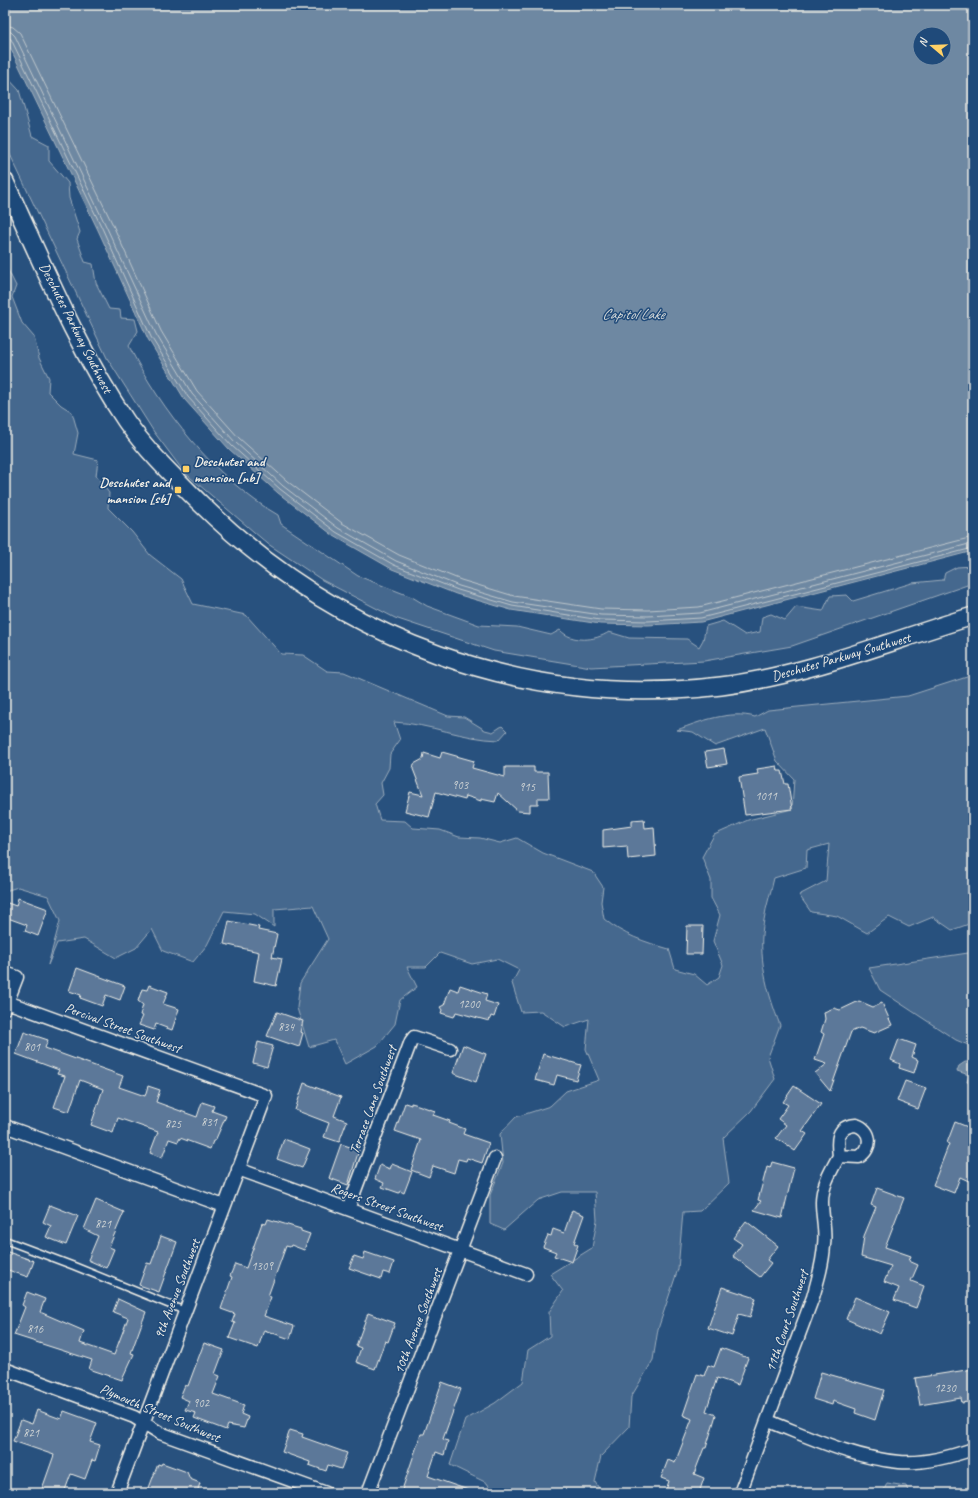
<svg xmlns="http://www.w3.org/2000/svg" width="978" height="1498" viewBox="0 0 978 1498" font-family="Caveat,sans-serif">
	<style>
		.green { fill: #45688e; stroke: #9cacbb }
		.water { fill: #6e88a2; stroke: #a4b2be; fill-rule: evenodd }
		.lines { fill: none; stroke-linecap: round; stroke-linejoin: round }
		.shore { stroke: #bec7cc; stroke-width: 1 }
		.building { fill: #5b7899; stroke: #f4f1e8 }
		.lane-casing { stroke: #f4f1e8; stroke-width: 9 }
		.street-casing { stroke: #f4f1e8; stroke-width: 15 }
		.secondary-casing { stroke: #f4f1e8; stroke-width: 20 }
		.lane { stroke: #1f4a7a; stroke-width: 6 }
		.street { stroke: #1f4a7a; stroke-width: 12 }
		.secondary { stroke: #1f4a7a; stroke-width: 17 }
		.poi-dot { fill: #ffd166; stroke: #1f4a7a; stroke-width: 1.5 }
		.labels { text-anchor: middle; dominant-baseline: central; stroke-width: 3; stroke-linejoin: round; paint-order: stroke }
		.number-label { font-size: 12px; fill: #ced3d4 }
		.street-label { font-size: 14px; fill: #f4f1e8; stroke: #1f4a7a }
		.poi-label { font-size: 14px; font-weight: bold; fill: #f4f1e8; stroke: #1f4a7a; text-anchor: start }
		.water-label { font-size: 15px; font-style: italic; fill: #d9dcda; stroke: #1f4a7a }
	</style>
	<rect width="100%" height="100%" fill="#28517e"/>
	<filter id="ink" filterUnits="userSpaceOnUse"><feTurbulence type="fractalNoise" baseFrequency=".025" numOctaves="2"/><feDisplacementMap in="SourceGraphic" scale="8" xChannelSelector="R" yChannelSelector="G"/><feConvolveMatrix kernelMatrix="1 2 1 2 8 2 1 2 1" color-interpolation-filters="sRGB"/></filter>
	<g filter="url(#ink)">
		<path class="green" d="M 5,75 L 19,90 L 32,136 L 49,145 L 49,161 L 68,183 L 69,198 L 80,232 L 77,239 L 85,262 L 93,264 L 96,283 L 109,309 L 120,310 L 121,318 L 135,319 L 138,331 L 129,346 C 160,409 216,480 278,515 L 281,524 L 358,576 L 412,597 L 427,606 L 479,625 L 517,627 L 551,635 L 560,630 C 572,643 595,641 609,632 L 629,638 L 687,639 L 699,647 L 703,640 L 706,626 L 723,621 L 745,635 L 760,632 L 762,617 L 771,614 L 785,620 L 796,607 L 823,611 L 830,596 L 847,595 L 853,601 L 912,583 L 943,580 L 945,573 L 957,567 L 973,566 L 973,583 L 792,646 L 704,661 L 591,667 L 494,651 L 395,618 L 322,580 L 268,544 L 184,472 L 154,432 L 107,358 L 5,144 Z
			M 5,264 L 16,286 L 12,297 L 22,323 L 34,337 L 39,358 L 49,378 L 48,392 L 61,405 L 72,412 L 78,433 L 74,454 L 98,460 L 96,476 L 109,493 L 108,508 L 132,532 L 150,555 L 181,579 L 193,604 L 246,615 L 281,654 L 303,655 L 327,671 L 344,672 L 448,716 L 464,717 L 485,730 L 493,732 L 502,726 L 507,731 L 499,740 C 463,739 430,724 394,722 L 400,740 L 390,754 L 389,768 L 381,783 L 383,795 L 375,804 L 380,820 L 405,821 L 413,828 L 440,830 L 459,837 L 480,838 L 500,843 L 517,838 L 543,853 L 593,872 L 603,887 L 601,902 L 604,919 C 623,935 645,942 669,949 L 675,969 L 694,974 L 707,985 L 719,977 L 723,965 L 713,941 L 720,915 L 711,898 L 711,880 L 702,857 L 714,835 L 748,820 L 792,809 L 794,779 L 777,761 L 765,728 L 715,746 L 693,732 L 677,730 C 701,721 730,710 755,717 L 768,710 L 908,696 L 973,675 L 973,909 L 969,924 L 952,930 L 933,917 L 909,927 L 889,917 L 867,933 L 837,916 L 811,912 L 799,895 L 826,881 L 829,844 L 807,850 L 806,868 L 774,878 C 771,892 766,906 764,920 C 757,955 767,992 780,1025 L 768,1057 L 775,1079 L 751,1111 L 723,1138 L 729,1183 L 700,1211 L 683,1212 L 678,1269 L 658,1329 L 653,1360 L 631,1397 L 629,1427 L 601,1456 L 595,1482 L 602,1493 L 493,1493 L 487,1483 L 450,1465 L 465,1420 L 495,1403 L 523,1382 L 528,1350 L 550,1336 L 549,1312 L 563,1291 L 550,1274 L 592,1248 L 597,1220 L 595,1192 L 562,1192 L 538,1200 L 504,1230 L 490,1224 L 490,1195 L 503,1163 L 500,1134 L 516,1117 L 550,1106 L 566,1091 L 599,1080 L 586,1049 L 589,1019 L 565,1027 L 541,1011 L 521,1012 L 512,983 L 519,970 L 497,959 L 472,964 L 440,953 L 426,967 L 407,967 L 417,987 L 400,1000 L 395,1024 L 377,1046 L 345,1064 L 334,1040 L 309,1047 L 297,1008 L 300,983 L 328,939 L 313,906 L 274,909 L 274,927 L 255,914 L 224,911 L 207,945 L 193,962 L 163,951 L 152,929 L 136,948 L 116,958 L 84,939 L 57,943 L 48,965 L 60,921 L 48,896 L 18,887 L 5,891 Z
			M 968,953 L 973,955 L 973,1047 L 956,1040 L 880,990 L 869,968 Z
			M 887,1483 L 906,1486 L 909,1493 L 883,1493 Z"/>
		<path class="water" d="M 5,5 L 973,5 L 973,551 L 701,622 L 648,625 L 600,624 L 511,610 L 456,594 L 392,569 L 334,536 L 278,493 L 229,449 L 185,400 L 148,339 L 98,230 L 5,37 ZM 920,34 L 944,34 L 944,58 L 920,58 Z
			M 965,1062 L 973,1062 L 973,1084 L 967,1082 L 969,1075 L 957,1071 L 959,1066 Z"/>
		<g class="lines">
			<path class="shore" d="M 5,25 L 13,27 L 20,33 L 112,223 L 161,331 L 197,391 L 239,438 L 287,481 L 342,523 L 399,555 L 461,580 L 514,596 L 601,609 L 648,610 L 699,607 L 973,537
				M 5,31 L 11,32 L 15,36 L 106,226 L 156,334 L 192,394 L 235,442 L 283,486 L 338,528 L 396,561 L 459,586 L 513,602 L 601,615 L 648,616 L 700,613 L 973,543
				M 5,36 L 11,39 L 102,228 L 151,337 L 188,397 L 232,446 L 280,489 L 336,532 L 394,565 L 458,590 L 512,606 L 600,620 L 648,621 L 701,618 L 973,548"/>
		</g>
		<path class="building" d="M 724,749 L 727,764 L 708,767 L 705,752 Z
			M 442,752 L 474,761 L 472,768 L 505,777 L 505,767 L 534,767 L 534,772 L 548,772 L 549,798 L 538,798 L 538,804 L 530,804 L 530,812 L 518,811 L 498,793 L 495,802 L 481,799 L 481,801 L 466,796 L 465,800 L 436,792 L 429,817 L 405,811 L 410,792 L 423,795 L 413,769 L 414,764 L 423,759 L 424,753 L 440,758 Z
			M 777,766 L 778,771 L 782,771 L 785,784 L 788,784 L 792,809 L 745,815 L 739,777 L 758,774 L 757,769 Z
			M 644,819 L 645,828 L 654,827 L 656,856 L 628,859 L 627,846 L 603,848 L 603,830 L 632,826 L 632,820 Z
			M 18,898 L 48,909 L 38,936 L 25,931 L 27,925 L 5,917 L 5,902 L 16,906 Z
			M 229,921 L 259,927 L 258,930 L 277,934 L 272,957 L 282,959 L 276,986 L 254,981 L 259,952 L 224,944 Z
			M 687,926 L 703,926 L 702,954 L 686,954 Z
			M 77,968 L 125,986 L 120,1000 L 106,995 L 102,1006 L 80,998 L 81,995 L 69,991 Z
			M 149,985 L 168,992 L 163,1004 L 179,1009 L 172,1030 L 156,1024 L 154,1030 L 139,1025 L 143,1016 L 140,1015 L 143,1005 L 138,1001 L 142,989 L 147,990 Z
			M 460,985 L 487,994 L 485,1001 L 498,1005 L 494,1017 L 491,1016 L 489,1021 L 456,1012 L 454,1017 L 441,1013 L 442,1010 L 440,1007 L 444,1005 L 450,988 L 458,991 Z
			M 859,1001 L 873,1007 L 882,1003 L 892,1025 L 874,1033 L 860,1028 L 851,1032 L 830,1091 L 815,1073 L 827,1064 L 815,1060 L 824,1034 L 821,1032 L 825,1019 L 824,1012 L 834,1008 L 840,1010 Z
			M 277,1012 L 303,1021 L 300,1032 L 303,1033 L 299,1047 L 267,1036 Z
			M 24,1032 L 48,1040 L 45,1048 L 123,1076 L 119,1087 L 145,1096 L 148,1086 L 160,1090 L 156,1102 L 197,1117 L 202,1102 L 214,1106 L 212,1111 L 226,1116 L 215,1141 L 213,1141 L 210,1149 L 180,1138 L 178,1142 L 169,1139 L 162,1158 L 150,1153 L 158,1132 L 118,1118 L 113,1133 L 91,1125 L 103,1089 L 80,1080 L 69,1112 L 54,1107 L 65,1076 L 57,1074 L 59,1070 L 16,1054 Z
			M 899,1039 L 916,1045 L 912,1057 L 918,1060 L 914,1073 L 899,1068 L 900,1064 L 891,1060 Z
			M 258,1042 L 273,1046 L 267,1067 L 253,1063 Z
			M 463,1045 L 486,1054 L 476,1082 L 453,1073 Z
			M 543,1054 L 581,1065 L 576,1080 L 557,1075 L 554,1085 L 535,1080 Z
			M 905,1081 L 926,1088 L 918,1109 L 897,1101 Z
			M 304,1083 L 341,1097 L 334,1116 L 347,1121 L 339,1142 L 324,1137 L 329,1123 L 295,1110 Z
			M 794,1086 L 821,1104 L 802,1131 L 807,1134 L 795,1151 L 776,1138 L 786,1125 L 778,1119 L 788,1105 L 783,1102 Z
			M 405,1103 L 411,1105 L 411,1103 L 415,1104 L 435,1111 L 433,1115 L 450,1121 L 449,1123 L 465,1129 L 463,1134 L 489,1143 L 482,1163 L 467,1158 L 466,1161 L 458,1159 L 454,1173 L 433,1166 L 429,1177 L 411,1170 L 421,1140 L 395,1131 Z
			M 955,1122 L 973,1129 L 973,1183 L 960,1177 L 954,1193 L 933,1185 L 949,1144 L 947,1143 Z
			M 284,1139 L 310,1149 L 302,1168 L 277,1159 Z
			M 341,1144 L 359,1150 L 348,1185 L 329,1178 Z
			M 772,1162 L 794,1168 L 782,1218 L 754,1210 L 761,1201 L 758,1200 L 767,1167 L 770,1168 Z
			M 392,1164 L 412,1172 L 404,1193 L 400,1191 L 399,1193 L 382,1187 L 384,1183 L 375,1179 L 380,1165 L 390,1169 Z
			M 877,1188 L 904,1198 L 885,1247 L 911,1256 L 909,1261 L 918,1265 L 911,1281 L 924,1286 L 916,1308 L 894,1300 L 899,1288 L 884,1282 L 891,1266 L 861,1257 L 864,1236 L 876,1207 L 871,1205 Z
			M 96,1200 L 124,1212 L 109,1247 L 114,1249 L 106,1268 L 88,1260 L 98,1236 L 84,1229 Z
			M 50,1205 L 78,1216 L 66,1245 L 46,1237 L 51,1226 L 43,1222 Z
			M 572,1210 L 584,1215 L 574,1243 L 578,1245 L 572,1262 L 554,1256 L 556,1252 L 543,1247 L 548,1235 L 551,1236 L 553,1229 L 564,1233 Z
			M 268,1219 L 301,1229 L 301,1231 L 310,1234 L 304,1250 L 291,1245 L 290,1247 L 286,1246 L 268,1296 L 271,1297 L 264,1316 L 294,1326 L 290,1339 L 264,1330 L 258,1348 L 229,1338 L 235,1323 L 232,1322 L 235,1314 L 221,1309 L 232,1277 L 230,1276 L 235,1264 L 246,1268 L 262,1223 L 266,1224 Z
			M 746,1221 L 778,1246 L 767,1260 L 771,1263 L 760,1277 L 733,1256 L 742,1244 L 733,1238 Z
			M 161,1236 L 177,1242 L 159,1292 L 139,1285 L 147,1263 L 151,1264 Z
			M 5,1251 L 34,1261 L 28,1277 L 5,1269 Z
			M 365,1252 L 394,1262 L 390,1274 L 383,1272 L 381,1279 L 349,1268 L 354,1256 L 363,1259 Z
			M 722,1287 L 756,1298 L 750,1317 L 739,1314 L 732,1336 L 708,1328 Z
			M 27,1292 L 45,1299 L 40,1312 L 84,1331 L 80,1343 L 114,1355 L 128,1318 L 113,1312 L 118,1299 L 146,1312 L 131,1353 L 134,1354 L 122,1380 L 89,1369 L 92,1360 L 14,1335 L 25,1307 L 22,1305 Z
			M 855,1297 L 890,1312 L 880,1334 L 846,1319 Z
			M 368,1313 L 395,1323 L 388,1342 L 385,1341 L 375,1369 L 356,1362 L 361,1348 L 356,1346 Z
			M 204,1343 L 224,1350 L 215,1374 L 220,1376 L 213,1394 L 244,1405 L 241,1414 L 248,1417 L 244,1428 L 228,1425 L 226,1430 L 194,1418 L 196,1413 L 185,1410 L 189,1401 L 180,1397 L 185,1385 L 188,1386 Z
			M 721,1348 L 748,1358 L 738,1385 L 717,1378 L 706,1411 L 716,1415 L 706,1448 L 704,1448 L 694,1474 L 704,1478 L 699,1493 L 665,1493 L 669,1481 L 661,1478 L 668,1460 L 675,1463 L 692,1419 L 683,1415 L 697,1374 L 704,1376 L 708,1365 L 714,1367 Z
			M 973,1369 L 973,1401 L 962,1403 L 961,1398 L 920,1405 L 915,1378 Z
			M 821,1372 L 884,1390 L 875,1420 L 855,1413 L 856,1409 L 833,1401 L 832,1405 L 813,1399 Z
			M 442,1382 L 461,1389 L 443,1439 L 448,1441 L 444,1455 L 436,1452 L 428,1476 L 471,1491 L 471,1493 L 401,1493 L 421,1434 L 424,1434 Z
			M 37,1410 L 61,1419 L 64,1411 L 97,1423 L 90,1442 L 100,1445 L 95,1461 L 92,1460 L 85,1479 L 71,1474 L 64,1493 L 53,1493 L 42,1489 L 54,1455 L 13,1441 L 21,1420 L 32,1424 Z
			M 290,1430 L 303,1434 L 302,1437 L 347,1453 L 341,1469 L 328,1465 L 326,1471 L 309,1465 L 310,1462 L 282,1452 Z
			M 162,1463 L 187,1472 L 190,1479 L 200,1483 L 197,1493 L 147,1493 L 158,1464 L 161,1465 Z"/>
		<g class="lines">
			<g class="lane-casing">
				<path id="lane" d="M 5,1240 L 74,1266 L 185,1311"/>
			</g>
			<g class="street-casing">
				<path id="street" d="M 5,973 L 17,977 L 5,1008
					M 7,1002 L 266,1096 L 117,1493
					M 856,1125 C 872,1130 873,1148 859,1157 L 839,1156 C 837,1141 836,1126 856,1125 Z
					M 5,1126 L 224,1206
					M 238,1169 L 526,1274
					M 348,1209 L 411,1041 L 414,1037 L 450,1049
					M 5,1369 L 134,1417 L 160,1433 L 326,1493
					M 768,1421 C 810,1437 853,1458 899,1462 C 923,1464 950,1457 973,1449
					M 368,1493 L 495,1158
					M 740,1493 L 813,1297 C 818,1280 823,1263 824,1245 C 826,1231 822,1217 822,1202 C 822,1185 831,1171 839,1156"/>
			</g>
			<g class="secondary-casing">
				<path id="secondary" d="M 5,182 C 42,262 76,347 126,421 C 146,450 174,477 199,502 C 339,640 525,710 721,686 C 808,675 889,641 973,616"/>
			</g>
			<use href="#lane" class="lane"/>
			<use href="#street" class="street"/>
			<use href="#secondary" class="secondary"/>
		</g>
	</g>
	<g class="poi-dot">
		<rect x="182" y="465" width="8" height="8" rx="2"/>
		<rect x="174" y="486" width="8" height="8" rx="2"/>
	</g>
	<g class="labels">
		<g class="number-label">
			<text x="460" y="785">903</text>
			<text x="527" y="787">915</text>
			<text x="766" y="796">1011</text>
			<text x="469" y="1004">1200</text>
			<text x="286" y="1027">834</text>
			<text x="32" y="1047">801</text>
			<text x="209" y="1122">831</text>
			<text x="173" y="1124">825</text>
			<text x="103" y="1224">821</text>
			<text x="262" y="1266">1309</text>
			<text x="35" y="1329">816</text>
			<text x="945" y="1388">1230</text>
			<text x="201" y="1403">902</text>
			<text x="31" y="1433">821</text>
		</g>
		<g class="street-label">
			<text transform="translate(76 328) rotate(63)">Deschutes Parkway Southwest</text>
			<text transform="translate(841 657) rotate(-16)">Deschutes Parkway Southwest</text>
			<text transform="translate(123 1028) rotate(20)">Percival Street Southwest</text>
			<text transform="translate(373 1100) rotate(-70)">Terrace Lane Southwest</text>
			<text transform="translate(387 1207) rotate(20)">Rogers Street Southwest</text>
			<text transform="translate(177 1289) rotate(-69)">9th Avenue Southwest</text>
			<text transform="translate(418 1321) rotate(-69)">10th Avenue Southwest</text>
			<text transform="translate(787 1321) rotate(-71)">11th Court Southwest</text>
			<text transform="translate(160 1413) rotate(23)">Plymouth Street Southwest</text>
		</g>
		<g class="poi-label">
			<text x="194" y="461">Deschutes and<tspan x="194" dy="16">mansion [nb]</tspan></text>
			<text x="170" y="482" text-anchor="end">Deschutes and<tspan x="170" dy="16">mansion [sb]</tspan></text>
		</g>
		<g class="water-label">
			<text x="633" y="314">Capitol Lake</text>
		</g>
	</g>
	<rect width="978" height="1498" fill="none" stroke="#1f4a7a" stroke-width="20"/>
	<rect x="10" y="10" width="958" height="1478" fill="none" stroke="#f4f1e8" stroke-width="1.5" filter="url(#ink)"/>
	<g transform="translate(932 46) rotate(289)"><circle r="19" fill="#1f4a7a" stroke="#748da6"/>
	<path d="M0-3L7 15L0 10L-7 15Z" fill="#ffd166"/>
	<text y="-6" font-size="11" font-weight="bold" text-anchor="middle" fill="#f4f1e8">N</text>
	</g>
</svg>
